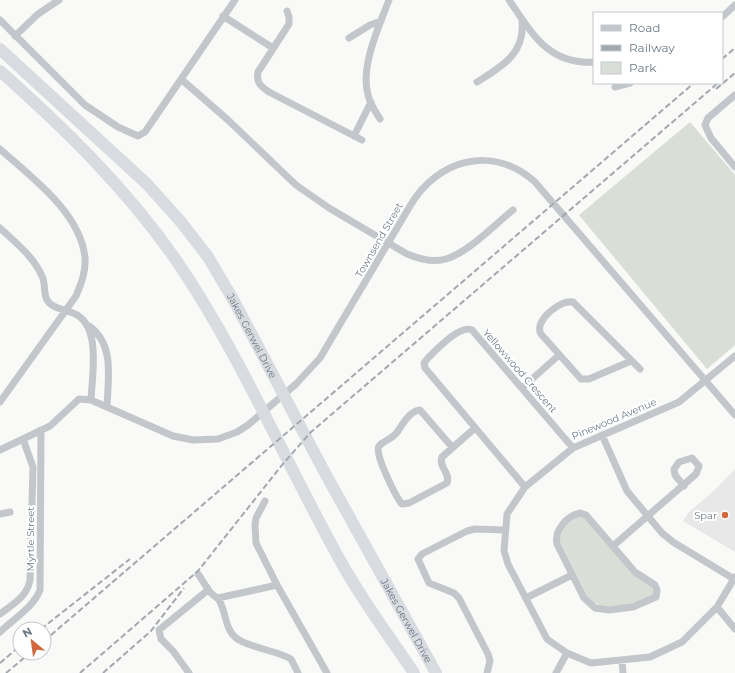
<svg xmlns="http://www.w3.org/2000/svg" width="735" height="673" viewBox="0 0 735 673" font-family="Montserrat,sans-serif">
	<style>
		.built { fill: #e7e8e7 }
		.green { fill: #d9ded7 }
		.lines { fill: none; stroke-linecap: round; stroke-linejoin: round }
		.street { stroke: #c3c6ca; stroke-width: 7 }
		.highway { stroke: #d8dbdf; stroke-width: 12 }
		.rail { stroke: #a3a8ae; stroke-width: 2; stroke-dasharray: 6 3; stroke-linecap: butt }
		.poi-dot { fill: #d2683e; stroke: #fff; stroke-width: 1.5 }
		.labels { text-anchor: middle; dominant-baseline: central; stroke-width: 4; stroke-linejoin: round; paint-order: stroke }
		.street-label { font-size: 10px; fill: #6b7885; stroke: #fff }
		.poi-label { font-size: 10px; fill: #6b7885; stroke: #fff; text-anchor: end }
	</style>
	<rect width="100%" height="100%" fill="#f9f9f7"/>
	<path class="built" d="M 735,469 L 735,552 L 683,521 L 688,513 L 718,487 Z"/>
	<path class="green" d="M 690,122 L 735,175 L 735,345 L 707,369 L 579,215 Z
		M 577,516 L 583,516 L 654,587 L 654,595 C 634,605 608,613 589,600 L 559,540 L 563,528 Z"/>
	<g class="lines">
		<path class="street" d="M 509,0 C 532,33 548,65 594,62
			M 287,11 L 289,17 L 289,24 L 258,72 C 256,82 260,86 269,92 L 362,140
			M 223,16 L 273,48
			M 722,17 L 735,5
			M 0,20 L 85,105 L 118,127 L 138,136 L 145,132 L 235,0
			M 15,36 L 38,14 L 59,0
			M 349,38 L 370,25 L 381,21
			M 181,79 L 228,120 L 296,185 L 329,208 L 407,254 C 419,259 433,263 446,259 C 469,252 494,225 513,210
			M 477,82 C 501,67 525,54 522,22
			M 615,87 L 630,83
			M 735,95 L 708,118 L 705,125 L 711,138 L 735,167
			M 380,119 C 375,111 370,104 368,95 C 360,67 379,26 389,0
			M 354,136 L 371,102
			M 0,149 C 31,177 81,213 85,258 C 86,272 81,284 76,296 L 0,402
			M 0,228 C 16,243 33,256 42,276 C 46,284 43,293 47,300 C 51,308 65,310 73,313 C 102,324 92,376 91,400
			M 89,326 C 115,344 108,379 107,407
			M 735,356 L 679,402 L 573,448 L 525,487 L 507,514 L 504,551 L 508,564 L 547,639 L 567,653 L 591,663 L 650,657 L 682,642 L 717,607 L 735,577
			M 631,361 L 589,379 L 581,379 L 541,334 C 533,321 561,299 573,302 L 640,369
			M 522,388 L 559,355
			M 602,435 L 627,491 L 662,533 L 673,542 L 734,579
			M 452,447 L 420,410 C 410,411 403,423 398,431 C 392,440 384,440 379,446 C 373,452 396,496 401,503 L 402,504 L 409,503 L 447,483 C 451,473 438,467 442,457 L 475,428
			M 0,450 L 50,426 L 79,399 L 91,400 L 173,436 L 193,440 L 218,439 L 237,432 L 248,425 L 296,384 L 320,358 L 410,206 C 438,159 492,144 535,182 L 735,415
			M 525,487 L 425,368 L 424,363 L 427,359 C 436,350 460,324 472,330 L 573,448
			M 265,501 L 256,518 L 255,525 L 256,543 L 277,585 L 327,673
			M 580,513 L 586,515 L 635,572 L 655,585 L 657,590 L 656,597 L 633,607 L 609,610 L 595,608 L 584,598 L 557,544 C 554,530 567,516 580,513 Z
			M 0,514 L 10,512
			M 613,546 L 696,474 L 699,466 L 692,458 L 679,462 L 674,469 L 675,475 L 684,486
			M 198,574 C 202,579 204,584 208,589 C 210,594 216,596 219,600 C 227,613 224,631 239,640 C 255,649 275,650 291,659 L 298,673
			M 218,598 L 277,585
			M 526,598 L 572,575
			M 717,607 L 735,629
			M 0,614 C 13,604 27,597 30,580 L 33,467 L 23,439
			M 0,632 C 13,619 33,608 40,590 L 41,430
			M 622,660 L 623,673
			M 189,673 L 173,651 L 161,639 L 159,630 L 208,590
			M 487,673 L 490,661 L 488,654 L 459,598 L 454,593 L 429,583 L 418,559 L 422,554 L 467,531 L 475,529 L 505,530
			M 556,673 L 567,653"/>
		<g class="highway">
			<path id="s1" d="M 0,49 L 147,184 L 181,222 L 208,257 L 234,301 L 325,473 L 436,673"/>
			<path d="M 0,71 C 65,129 126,188 176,260 C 241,355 285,462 341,562 C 362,600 389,636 414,673"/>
		</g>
		<path class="rail" d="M 722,59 L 735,48
			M 716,89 L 735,73
			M 41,629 L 130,559
			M 44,641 L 694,83
			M 0,663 L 20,646
			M 6,673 L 30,653
			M 80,673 L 198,571 L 282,465 L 311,432 L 718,83
			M 103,673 L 151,631 L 184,588"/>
	</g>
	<circle class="poi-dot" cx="725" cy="515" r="4"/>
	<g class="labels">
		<g class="street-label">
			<text transform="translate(379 240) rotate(-60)">Townsend Street</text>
			<text stroke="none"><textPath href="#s1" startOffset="385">Jakes Gerwel Drive</textPath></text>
			<text transform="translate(520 371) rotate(49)">Yellowwood Crescent</text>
			<text transform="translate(614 419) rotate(-23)">Pinewood Avenue</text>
			<text transform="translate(30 539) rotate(-90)">Myrtle Street</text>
			<text stroke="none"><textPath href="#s1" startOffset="709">Jakes Gerwel Drive</textPath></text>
		</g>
		<g class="poi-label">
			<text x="717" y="515">Spar</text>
		</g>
	</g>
	<rect x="593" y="12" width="130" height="72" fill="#ffffff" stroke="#c4c9ce"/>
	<rect x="601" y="25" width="20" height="6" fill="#c3c6ca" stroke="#c4c9ce"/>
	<text x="629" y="32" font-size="12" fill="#6b7885">Road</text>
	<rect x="601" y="45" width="20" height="6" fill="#a3a8ae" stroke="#c4c9ce"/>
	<text x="629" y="52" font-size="12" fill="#6b7885">Railway</text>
	<rect x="601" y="62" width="20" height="12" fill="#d9ded7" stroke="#c4c9ce"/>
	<text x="629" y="72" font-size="12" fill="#6b7885">Park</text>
	<g transform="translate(32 641) rotate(331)"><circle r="19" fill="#ffffff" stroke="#c4c9ce"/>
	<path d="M0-3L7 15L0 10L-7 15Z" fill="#d2683e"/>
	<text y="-6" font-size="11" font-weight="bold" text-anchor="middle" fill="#6b7885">N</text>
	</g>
</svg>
